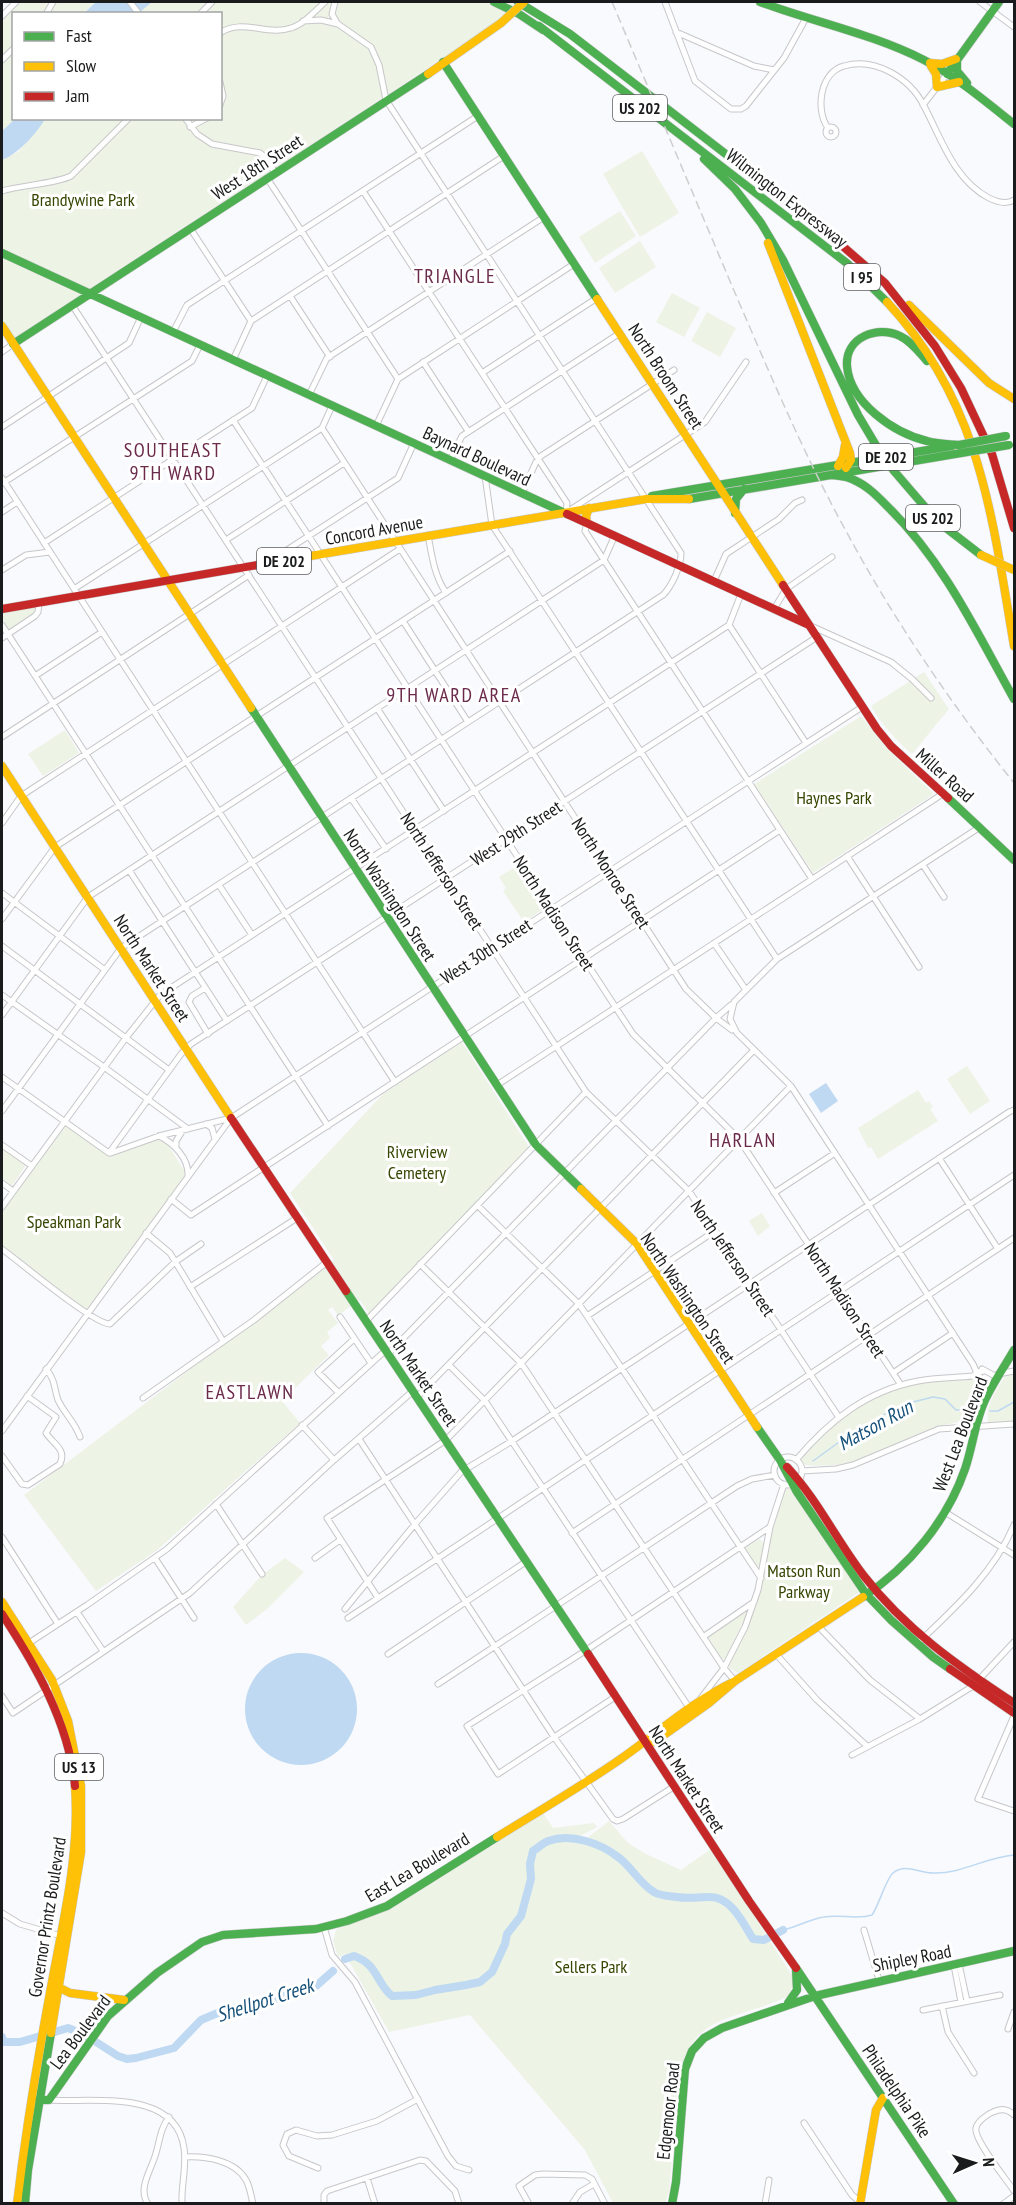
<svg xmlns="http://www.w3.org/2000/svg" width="1016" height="2205" viewBox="0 0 1016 2205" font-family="'PT Sans Narrow',sans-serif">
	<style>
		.green { fill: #edf3e5 }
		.water { fill: #bed9f1 }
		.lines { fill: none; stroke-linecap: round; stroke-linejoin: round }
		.stream { stroke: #bed9f1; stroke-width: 1.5 }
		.river { stroke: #bed9f1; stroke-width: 8 }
		.street-casing { stroke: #c7c7ca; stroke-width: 7 }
		.fast-casing { stroke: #c7c7ca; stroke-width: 9 }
		.slow-casing { stroke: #c7c7ca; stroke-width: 9 }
		.jam-casing { stroke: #c7c7ca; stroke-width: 9 }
		.street { stroke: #fefeff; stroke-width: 5 }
		.fast { stroke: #4caf50; stroke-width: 8 }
		.slow { stroke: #ffc107; stroke-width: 8 }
		.jam { stroke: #c62828; stroke-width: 8 }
		.rail { stroke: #cecece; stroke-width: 1.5; stroke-dasharray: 9 4.5; stroke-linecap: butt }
		.fast-bridge-casing { stroke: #c7c7ca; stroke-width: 9; stroke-linecap: butt }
		.slow-bridge-casing { stroke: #c7c7ca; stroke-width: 9; stroke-linecap: butt }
		.fast-bridge { stroke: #4caf50; stroke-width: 8 }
		.slow-bridge { stroke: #ffc107; stroke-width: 8 }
		.labels { text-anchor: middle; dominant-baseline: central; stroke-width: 6; stroke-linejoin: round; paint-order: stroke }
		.shield { fill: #fff; stroke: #5f5f60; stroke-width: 1.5 }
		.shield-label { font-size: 16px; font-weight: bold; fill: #1a1b1c }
		.street-label { font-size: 18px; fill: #1a1b1c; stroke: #fff }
		.park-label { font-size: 18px; fill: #354600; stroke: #fff }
		.neighbourhood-label { font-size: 20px; letter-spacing: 1.5px; fill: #6b2a4a; stroke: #fff }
		.water-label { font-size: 20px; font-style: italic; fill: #16517b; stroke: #fff }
	</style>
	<rect width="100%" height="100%" fill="#f9fafd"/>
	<path class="green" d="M 16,2 L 96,2 L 83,13 L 14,14 L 15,119 L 2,131 L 2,16 Z
		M 152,2 L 515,2 L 500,20 L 460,47 L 14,338 L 2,320 L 2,160 L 18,152 L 45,119 L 220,118 L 220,14 L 139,13 Z
		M 642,151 L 679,213 L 640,237 L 603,174 Z
		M 620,211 L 636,236 L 595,263 L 579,237 Z
		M 640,241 L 656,267 L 615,293 L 599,268 Z
		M 672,293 L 700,308 L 684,337 L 656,322 Z
		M 707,312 L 736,328 L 720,357 L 691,341 Z
		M 37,607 L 36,611 L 9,630 L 2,618 L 2,613 Z
		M 924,672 L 949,709 L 912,754 C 895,739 882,725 871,706 Z
		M 861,716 L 887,749 L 934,794 L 813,873 L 754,784 Z
		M 65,730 L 79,753 L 43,776 L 28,754 Z
		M 518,865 L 545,908 L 524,922 L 503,891 L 506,888 L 499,877 Z
		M 462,1042 L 529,1147 L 369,1314 L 360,1300 L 338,1315 L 332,1307 L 328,1310 L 338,1323 L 327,1332 L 330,1338 L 321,1346 L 329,1355 L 282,1401 L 300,1423 L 156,1551 L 96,1591 L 24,1495 L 334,1260 L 290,1193 L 383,1094 Z
		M 967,1066 L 990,1101 L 970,1114 L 947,1079 Z
		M 918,1090 L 926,1103 L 929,1101 L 933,1107 L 930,1109 L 938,1121 L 878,1159 L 871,1147 L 868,1148 L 858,1128 Z
		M 64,1122 L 109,1153 L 164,1138 L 188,1177 L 87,1314 L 2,1249 L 2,1206 Z
		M 2,1148 L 26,1165 L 12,1186 L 2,1178 Z
		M 762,1213 L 770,1226 L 758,1236 L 749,1221 Z
		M 1014,1373 L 1014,1424 L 989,1425 C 983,1407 997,1390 1005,1376 Z
		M 973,1376 L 978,1379 L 985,1389 L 973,1420 C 928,1424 896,1446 855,1461 C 839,1466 821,1466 805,1465 L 801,1460 L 804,1453 C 838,1420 865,1395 912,1382 C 931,1377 954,1378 973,1376 Z
		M 792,1488 L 861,1591 L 738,1673 L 729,1668 L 728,1663 L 746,1630 L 782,1496 L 786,1489 Z
		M 759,1539 L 764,1543 L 760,1565 L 757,1566 L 745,1548 Z
		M 285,1558 L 304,1572 L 267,1609 L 246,1625 L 233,1607 L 262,1575 Z
		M 743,1611 L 748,1612 L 726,1658 L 722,1659 L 708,1637 Z
		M 543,1813 L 553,1828 L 594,1823 L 597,1827 L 578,1837 L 586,1839 L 609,1821 L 628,1843 L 646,1854 L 681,1870 L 711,1849 L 793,1977 L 793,1985 L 788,1996 C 741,2020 692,2012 679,2075 L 669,2192 L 665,2203 L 613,2203 L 585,2150 L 470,2015 L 389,2032 L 345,1954 L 338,1957 L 333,1941 L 336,1930 L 341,1927 L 391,1908 Z"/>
	<path class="water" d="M 96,2 L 152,2 L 139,13 L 83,14 Z
		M 15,119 L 45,119 C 37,133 17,155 2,160 L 2,131 Z
		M 826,1083 L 838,1101 L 821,1113 L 809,1094 Z
		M245 1709a56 56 0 1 1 112 0a56 56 0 1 1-112 0Z"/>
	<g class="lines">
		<path class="stream" d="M 990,1411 L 998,1411 L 1014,1402
			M 813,1461 L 842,1440 L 861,1434 L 885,1414 L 909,1403 L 933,1397 L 945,1399 L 956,1410 L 972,1409
			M 783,1930 C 797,1927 810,1919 824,1917 C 840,1914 857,1920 872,1915 C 879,1905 886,1879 893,1873 C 905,1863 919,1873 933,1873 C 962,1874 986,1857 1014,1855"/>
		<path class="river" d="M 345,1959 L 354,1956 C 379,1965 375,1982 392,1996 L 416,1995 L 435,1990 L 466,1985 L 480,1982 L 492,1972 L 505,1944 L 507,1934 L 521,1916 L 531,1879 L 530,1864 L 533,1851 C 538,1848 543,1843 548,1841 C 571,1833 600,1843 618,1857 C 631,1866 639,1883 654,1892 C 660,1896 670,1896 677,1897 C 688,1899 697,1897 709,1897 C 731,1896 743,1923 753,1939 L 764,1940 L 783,1930
			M 2,2037 L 4,2042 L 20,2042 L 68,2028 L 85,2035 L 118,2056 L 127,2059 L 136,2058 L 174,2048 L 201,2020 L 220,2012 L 259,2002 L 276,1999 L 294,1992 L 316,1986 L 333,1971"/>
		<g class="street-casing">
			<path id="street" d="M 130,2 L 139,14
				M 335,2 L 332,14 L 337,23
				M 665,2 L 695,81 L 731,109 L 741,109 L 746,106 L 784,58 L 806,18
				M 980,2 L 1014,27
				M 46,14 L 53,2
				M 200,14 L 212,2
				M 2,16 L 16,2
				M 676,32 L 754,66 L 774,70
				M 220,33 C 242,18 267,36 291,28 C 304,24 315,11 325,2
				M 2,60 L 14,48
				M 220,82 L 223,96 L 220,105
				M 923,105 L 947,74
				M 185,118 L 197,134 L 212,144 L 260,153 L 267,159 L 275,173
				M 190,127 L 207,118
				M826 132a5 5 0 1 1 10 0a5 5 0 1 1-10 0Z
				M 828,128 C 815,110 820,72 844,66 C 875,57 910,78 924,106 C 941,138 954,180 989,198 C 997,202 1006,205 1014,200
				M 267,178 L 398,379
				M 2,191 C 21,185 55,184 71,176 L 129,118
				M 363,191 L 567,503 L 566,512
				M 190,228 L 251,321
				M 290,296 L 330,357
				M 72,305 L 586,1092 L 689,1191 L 838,1416
				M 173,332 L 187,305 L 478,116
				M 2,352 L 13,344
				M 233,360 L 251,321 L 504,156
				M 423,362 L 468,431
				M 482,373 L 597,298
				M 309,395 L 327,358 L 544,217
				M 233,420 L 633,1034 L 739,1139 L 901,1385
				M 376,426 L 398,379 L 574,264
				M 2,427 L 129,343 L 141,317
				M 322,428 L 686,989 L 716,1018 L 732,1030
				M 450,460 L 462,436 L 620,333
				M 485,476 L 492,525 L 777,959
				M 2,478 L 395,1082
				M 3,483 L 192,361 L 200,345
				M 522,493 L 536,462 L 541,456 L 674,370
				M 570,510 L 705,422 L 746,362
				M 2,512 L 17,502
				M 587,523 L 585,531 L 812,879
				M 428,535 C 432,556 434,575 446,593
				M 226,540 L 344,463
				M 44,543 L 252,408 L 267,376
				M 270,561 L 398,478 L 414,443
				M 2,570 L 26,555 L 50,552
				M 714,581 L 726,554 L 779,519 L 795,503 L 802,500
				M 74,589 L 322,428 L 332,406
				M 774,609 L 786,589 L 832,557
				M 403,621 L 468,722
				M 2,625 L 328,1126
				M 729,625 L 806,743
				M 811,626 L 891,662 L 912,679 L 931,698
				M 2,638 L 35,616 L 38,612 L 39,603
				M 35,676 L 102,632
				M 377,708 L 444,811
				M 2,737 L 249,575
				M 351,798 L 386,849
				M 2,823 L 21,796 L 400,549
				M 980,827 L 777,959 L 734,1002 L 730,1019 L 737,1033 L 791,1086 L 973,1364 L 977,1373 L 989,1391
				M 847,856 L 919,967
				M 923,865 L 944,897
				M 129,870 L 227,1021
				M 219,885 L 252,935
				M 2,893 L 105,970
				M 2,919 L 55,847 L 510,551
				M 714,943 L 746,990
				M 2,946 L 169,1070
				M 205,988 L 192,996 L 189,1002 L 208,1034
				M 2,995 L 104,1067 L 188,1129
				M 2,1015 L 88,897 L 604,560 L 615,535
				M 2,1077 L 109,1153
				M 497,1085 L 944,793
				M 2,1111 L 121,948 L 663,595 C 672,586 681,566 681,553 L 386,100 L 379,65 L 371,47 L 338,24 L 321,20 L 303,21
				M 206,1124 L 212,1128 L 215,1139
				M 159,1136 C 174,1143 189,1159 188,1176
				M 2,1145 L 32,1166
				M 176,1148 L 176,1141 L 183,1130
				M 109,1153 L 181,1054 L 191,1044 L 817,637
				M 111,1153 L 159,1136 L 231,1118 L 862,707
				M 939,1158 L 998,1249
				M 2,1183 L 13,1191
				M 774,1193 L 835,1153
				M 171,1199 L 191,1215 L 194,1213 L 780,830
				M 477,1205 L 579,1304 L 761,1578
				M 2,1207 L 125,1039 L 160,995 L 729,625 L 741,594
				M 146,1233 L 170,1253 L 223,1341
				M 2,1249 C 20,1262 93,1324 110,1324 L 175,1262 L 201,1244
				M 420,1264 L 521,1363 L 724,1668 L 735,1681
				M 190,1287 L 297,1218
				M 587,1316 L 715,1231
				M 340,1317 L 371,1363
				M 366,1321 L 586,1092
				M 388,1354 L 716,1018 L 731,1005
				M 449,1365 L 485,1401 L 690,1709
				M 46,1369 C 55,1379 54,1388 58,1400 C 64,1413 75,1422 80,1437
				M 982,1369 L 997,1377
				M 893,1373 L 953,1333
				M 998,1374 L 1014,1371
				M 338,1392 L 318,1372 L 354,1339
				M 417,1397 L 754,1050
				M 143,1398 L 254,1320 L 327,1262
				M 302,1425 L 334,1460
				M 2,1431 L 231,1118
				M 359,1439 L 554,1737 L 613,1819 L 617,1821 L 623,1819 L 675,1786
				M 2,1456 L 22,1484 L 28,1485 L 60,1464 C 67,1449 53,1444 46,1433 L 56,1417 L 27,1396
				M774 1471a14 14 0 1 1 28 0a14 14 0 1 1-28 0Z
				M 796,1460 C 829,1421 866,1391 918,1381 C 936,1377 955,1378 973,1376 L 978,1372 L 984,1371
				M 802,1471 L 836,1469 L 853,1465 L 939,1429 L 1014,1424
				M 216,1504 L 262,1574
				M 945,1512 L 1014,1555
				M 572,1533 L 1014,1238
				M 2,1537 L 58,1624
				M 155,1558 L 194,1618
				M 315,1558 L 340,1540
				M 378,1598 L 327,1518 L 446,1440 L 791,1086
				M 345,1609 L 415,1524 L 461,1472 L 512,1441 L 1009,1112 L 1014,1110
				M 77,1612 L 103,1651
				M 348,1618 L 1014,1175
				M 818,1626 L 870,1680 L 920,1719
				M 703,1637 L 754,1602
				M 920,1641 C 957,1606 994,1572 1014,1525
				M 29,1643 L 87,1605 L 167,1549 L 386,1350
				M 388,1654 L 527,1561
				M 776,1654 L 817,1700 L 867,1746
				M 438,1684 L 737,1486 L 752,1479 L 775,1475
				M 2,1696 L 13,1713 L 190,1593 L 334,1460 L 413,1391
				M 615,1697 L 498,1774 L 467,1726 L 585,1651 L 770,1527
				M 701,1698 L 724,1668 L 745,1627 L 758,1590 L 770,1527 L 784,1484
				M 1014,1716 L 978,1799 L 1014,1811
				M 852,1755 L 920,1719 L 973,1686 L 1014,1642
				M 2,1913 L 20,1924 L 61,1936
				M 324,1927 L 332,1955 L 355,1982 L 448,2156 L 456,2166 L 469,2170
				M 864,1930 L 879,1980
				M 959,1964 L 967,2001
				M 954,1965 L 961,2002
				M 942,2006 L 948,2032 L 974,2073
				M 923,2010 L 1000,1995
				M 1008,2029 L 1014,2012
				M 49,2100 C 92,2103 176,2088 184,2148 C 187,2166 181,2185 182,2204
				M 1014,2115 C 1008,2109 1001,2108 993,2112 C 987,2114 977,2122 976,2128 C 973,2139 1007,2180 1014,2191
				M 804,2123 L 852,2195 L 860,2202
				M 185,2157 C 205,2156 235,2160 246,2180 C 250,2187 251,2196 253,2204
				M 318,2168 L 289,2156 L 283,2145 L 287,2134 L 296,2130 L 317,2136 L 332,2135 L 377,2121 L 418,2099
				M 367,2178 L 375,2204
				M 148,2204 C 137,2188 152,2169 156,2153 C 160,2140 160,2129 169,2117
				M 324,2204 L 324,2195 L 327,2191 L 420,2160 L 426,2161 L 455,2191 L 459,2204
				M 529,2204 L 519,2186 L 535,2175 L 543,2174 L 585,2175 L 592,2179 L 605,2204
				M 572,2204 L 580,2192 L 594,2184
				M 765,2204 L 769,2180
				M 1003,2204 L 1014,2196"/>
		</g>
		<g class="fast-casing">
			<path id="fast" d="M 494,2 L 519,14 L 543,30
				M 518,2 L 570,34 L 823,229
				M 760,2 C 814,22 873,34 924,60 C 957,77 985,101 1014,124
				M 539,26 L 848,264 L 887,302
				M 957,60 L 957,71 L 967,83
				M 443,62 L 597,299
				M 947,74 L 999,2
				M 704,159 L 735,189 L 761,223 L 783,260 L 858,415 L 880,452
				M 2,253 L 567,514
				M 13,344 L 428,74
				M 927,361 C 919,352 911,341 900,336 C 878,325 845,337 847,366 C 850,403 894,433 927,441 C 937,444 948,444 959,445
				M 894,471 L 937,521 L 981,555
				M 832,475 C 840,476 847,476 854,480 C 868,486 879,498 889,508 C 944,562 977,633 1014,699
				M 652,496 L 952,446
				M 689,499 L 961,453
				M 735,513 L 736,499 L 744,489
				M 251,708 L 536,1145 L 581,1189
				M 948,798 L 1014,860
				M 346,1291 L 588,1654
				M 757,1427 L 780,1460 L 797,1492 L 866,1594 L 891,1620 L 933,1657 L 950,1669
				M 863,1597 C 909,1567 947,1521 965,1469 C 973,1446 975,1420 986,1398 C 994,1381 1005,1366 1014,1350
				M 796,1968 L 954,2204
				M 788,2003 L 797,1990 L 796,1970
				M 39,2100 L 49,2100 L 108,2016 L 157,1973 L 202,1942 L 223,1935 L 316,1929 L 347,1921 L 387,1906 L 497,1837
				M 25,2204 L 28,2170 L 51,2033
				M 672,2204 L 676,2182 L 685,2069 L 692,2051 L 704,2038 L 722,2028 L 815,1996 L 1014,1951"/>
		</g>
		<g class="slow-casing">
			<path id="slow" d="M 930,63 L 942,64 L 956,59
				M 931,66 L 936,74 L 937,87 L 959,82
				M 428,74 L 501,23
				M 768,243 L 850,453 L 851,460 L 846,468
				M 597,299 L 783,585
				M 887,302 C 981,403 992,517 1014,646
				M 909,305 L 989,383 L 1014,399
				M 2,326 L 251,708
				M 838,466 L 843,457 L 845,445
				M 587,523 L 586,516 L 589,508
				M 269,563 L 646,499 L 689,499
				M 2,766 L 231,1118
				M 581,1189 L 637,1244 L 757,1427
				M 2,1602 L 52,1680 L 68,1721 L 81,1786 L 81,1852 L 51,2033
				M 645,1740 L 654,1742 L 709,1703 L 735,1681 L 863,1597
				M 497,1837 C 539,1811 582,1786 622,1758 C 659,1732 693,1701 735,1681
				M 58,1987 L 70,1993 L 124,2000
				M 17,2204 C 26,2129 38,2056 52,1982 C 64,1917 80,1852 75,1786
				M 860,2204 L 876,2110 L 883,2098"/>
		</g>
		<g class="jam-casing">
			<path id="jam" d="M 823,229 L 885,283 L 935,346 L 961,388 L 992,454 L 1014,528
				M 567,514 L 809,625
				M 783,585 L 877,729 L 891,746 L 948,798
				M 2,609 L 269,563
				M 231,1118 L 346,1291
				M 787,1467 C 817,1499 837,1541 864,1576 C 905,1629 958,1666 1014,1703
				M 2,1614 C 36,1666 69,1723 75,1786
				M 588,1654 L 749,1901 L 796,1968
				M 950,1669 L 1014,1713"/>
		</g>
		<use href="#street" class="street"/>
		<use href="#fast" class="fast"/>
		<use href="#slow" class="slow"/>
		<use href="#jam" class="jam"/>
		<path class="rail" d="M 612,2 C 653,99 694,196 735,293 C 770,374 804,455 846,531 C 894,620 951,704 1014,783"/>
		<g class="fast-bridge-casing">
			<path id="fast-bridge" d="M 959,445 L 1006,436
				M 880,452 L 894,471
				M 961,453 L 1009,445"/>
		</g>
		<g class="slow-bridge-casing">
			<path id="slow-bridge" d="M 501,23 L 524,2
				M 981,555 L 1014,570"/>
		</g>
		<use href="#fast-bridge" class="fast-bridge"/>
		<use href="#slow-bridge" class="slow-bridge"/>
	</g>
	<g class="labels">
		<g class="shield">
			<rect x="613" y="95" width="54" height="26" rx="4.5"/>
			<rect x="844" y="264" width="36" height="26" rx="4.5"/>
			<rect x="859" y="444" width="54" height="26" rx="4.5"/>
			<rect x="906" y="505" width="54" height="26" rx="4.5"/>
			<rect x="257" y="548" width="54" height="26" rx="4.5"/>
			<rect x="55" y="1754" width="48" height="26" rx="4.5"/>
		</g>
		<g class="shield-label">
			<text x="640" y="108">US 202</text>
			<text x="862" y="277">I 95</text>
			<text x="886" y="457">DE 202</text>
			<text x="933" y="518">US 202</text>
			<text x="284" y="561">DE 202</text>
			<text x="79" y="1767">US 13</text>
		</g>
		<g class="street-label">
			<text transform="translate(257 167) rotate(-33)">West 18th Street</text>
			<text transform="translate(787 198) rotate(38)">Wilmington Expressway</text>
			<text transform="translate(666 376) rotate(57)">North Broom Street</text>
			<text transform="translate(477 456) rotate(25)">Baynard Boulevard</text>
			<text transform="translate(374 530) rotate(-10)">Concord Avenue</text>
			<text transform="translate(945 775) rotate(42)">Miller Road</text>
			<text transform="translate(516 833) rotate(-33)">West 29th Street</text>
			<text transform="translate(442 871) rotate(57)">North Jefferson Street</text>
			<text transform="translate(611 873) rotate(57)">North Monroe Street</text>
			<text transform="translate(390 895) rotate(57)">North Washington Street</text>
			<text transform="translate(554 913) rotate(57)">North Madison Street</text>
			<text transform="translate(486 951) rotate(-33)">West 30th Street</text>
			<text transform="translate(152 968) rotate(57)">North Market Street</text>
			<text transform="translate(733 1258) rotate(56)">North Jefferson Street</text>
			<text transform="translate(688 1298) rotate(56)">North Washington Street</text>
			<text transform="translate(845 1300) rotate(57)">North Madison Street</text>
			<text transform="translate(419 1373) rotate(56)">North Market Street</text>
			<text transform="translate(960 1434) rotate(-69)">West Lea Boulevard</text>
			<text transform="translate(687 1779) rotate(57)">North Market Street</text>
			<text transform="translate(417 1867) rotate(-31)">East Lea Boulevard</text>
			<text transform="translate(47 1917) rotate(-81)">Governor Printz Boulevard</text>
			<text transform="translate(912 1958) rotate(-11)">Shipley Road</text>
			<text transform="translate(80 2032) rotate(-53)">Lea Boulevard</text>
			<text transform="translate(897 2091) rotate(56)">Philadelphia Pike</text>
			<text transform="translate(668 2111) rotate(-84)">Edgemoor Road</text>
		</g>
		<g class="park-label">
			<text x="83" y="199">Brandywine Park</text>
			<text x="834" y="797">Haynes Park</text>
			<text x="417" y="1151">Riverview<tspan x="417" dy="21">Cemetery</tspan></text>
			<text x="74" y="1221">Speakman Park</text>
			<text x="804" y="1570">Matson Run<tspan x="804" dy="21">Parkway</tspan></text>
			<text x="591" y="1966">Sellers Park</text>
		</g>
		<g class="neighbourhood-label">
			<text x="455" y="276">TRIANGLE</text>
			<text x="173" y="450">SOUTHEAST<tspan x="173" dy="23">9TH WARD</tspan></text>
			<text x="454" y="695">9TH WARD AREA</text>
			<text x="743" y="1140">HARLAN</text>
			<text x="250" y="1392">EASTLAWN</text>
		</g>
		<g class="water-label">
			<text transform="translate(875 1425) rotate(-29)">Matson Run</text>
			<text transform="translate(265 2000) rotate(-18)">Shellpot Creek</text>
		</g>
	</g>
	<rect width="1016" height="2205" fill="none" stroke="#1a1b1c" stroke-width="6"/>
	<rect x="12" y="12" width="210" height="108" fill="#ffffff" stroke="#a3a4a4" stroke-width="1.5"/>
	<rect x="24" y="32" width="30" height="9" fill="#4caf50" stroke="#a3a4a4" stroke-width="1.5"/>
	<text x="66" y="42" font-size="18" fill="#1a1b1c">Fast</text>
	<rect x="24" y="62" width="30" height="9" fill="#ffc107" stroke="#a3a4a4" stroke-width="1.5"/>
	<text x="66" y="72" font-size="18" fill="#1a1b1c">Slow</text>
	<rect x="24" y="92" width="30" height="9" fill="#c62828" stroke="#a3a4a4" stroke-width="1.5"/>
	<text x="66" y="102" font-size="18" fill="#1a1b1c">Jam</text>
	<g transform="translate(974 2163) rotate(87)" stroke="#ffffff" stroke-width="4.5" paint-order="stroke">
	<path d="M0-4.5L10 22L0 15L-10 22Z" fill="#1a1b1c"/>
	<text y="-9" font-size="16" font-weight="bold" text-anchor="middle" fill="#1a1b1c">N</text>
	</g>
</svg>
